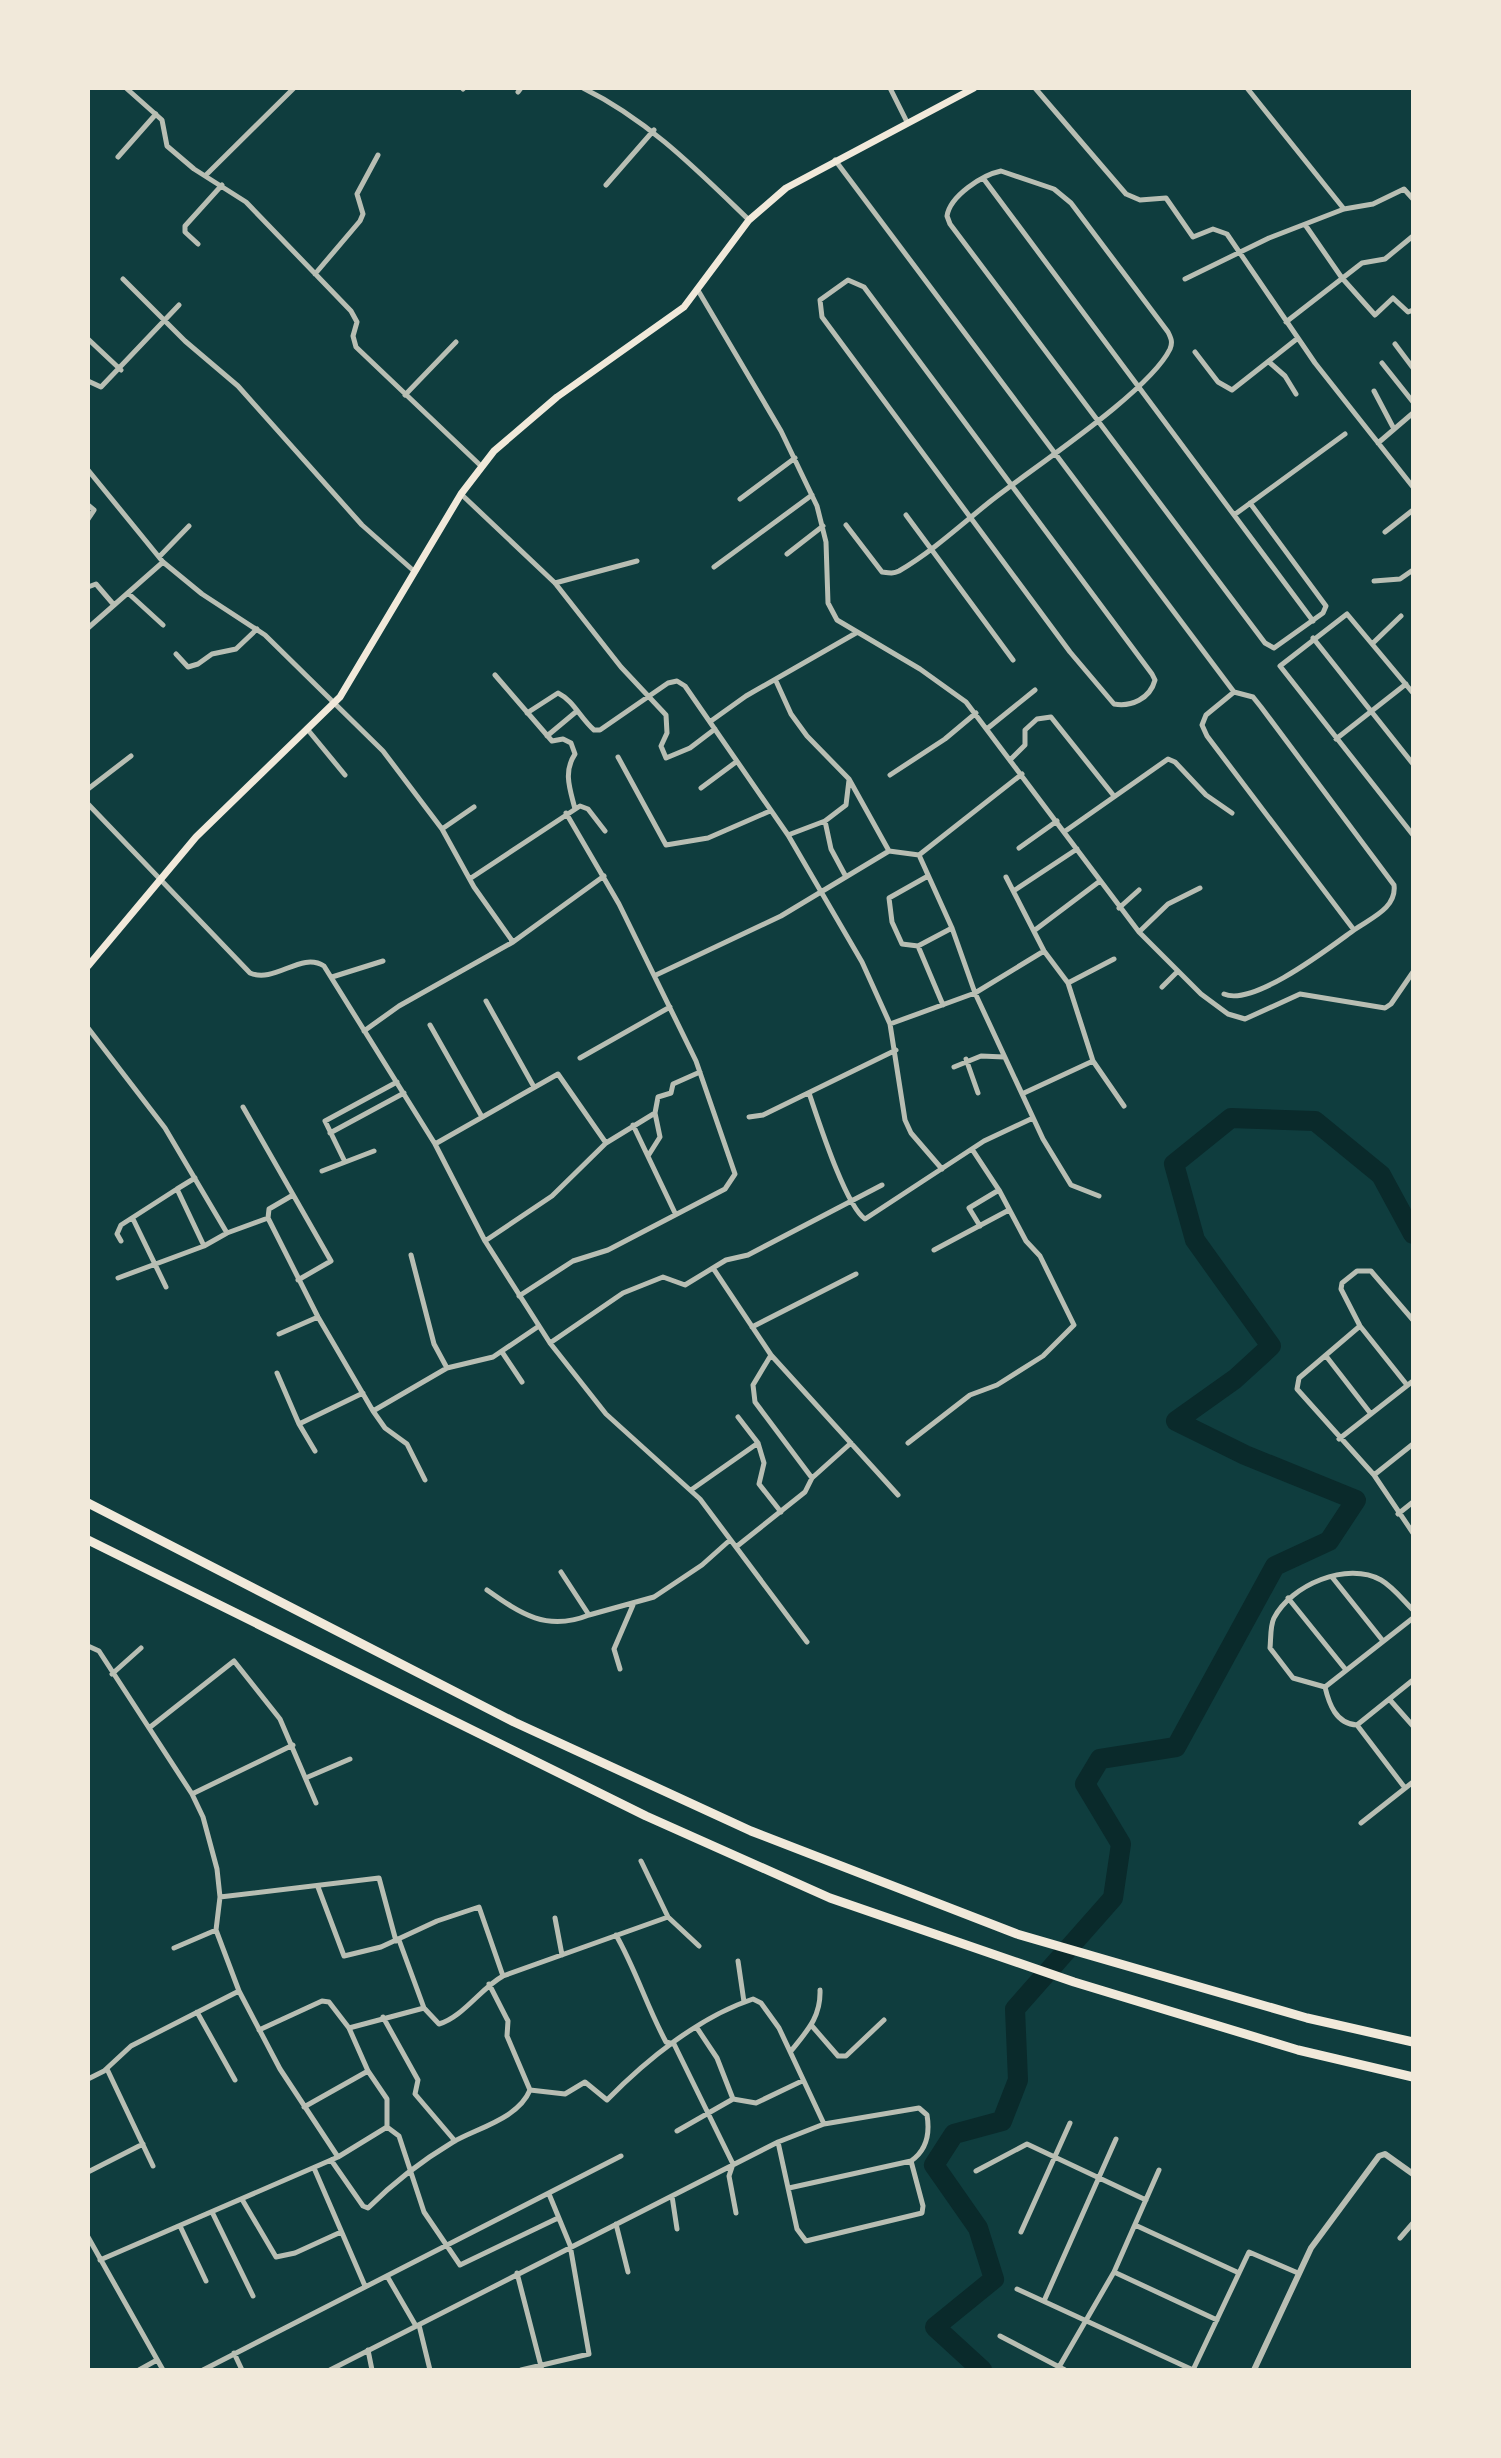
<svg xmlns="http://www.w3.org/2000/svg" width="1501" height="2458" viewBox="0 0 1501 2458" font-family="Lato,sans-serif">
	<style>
		.lines { fill: none; stroke-linecap: round; stroke-linejoin: round }
		.river { stroke: #0a2a2b; stroke-width: 20 }
		.minor { stroke: #b8beb3; stroke-width: 5 }
		.tertiary { stroke: #b8beb3; stroke-width: 6 }
		.primary { stroke: #f1e9da; stroke-width: 7 }
		.motorway { stroke: #f1e9da; stroke-width: 9 }
	</style>
	<rect width="100%" height="100%" fill="#0f3d3e"/>
	<g class="lines">
		<path class="river" d="M 982,2370 L 935,2327 L 994,2279 L 978,2228 L 934,2165 L 954,2134 L 1002,2121 L 1018,2080 L 1015,2009 L 1113,1898 L 1121,1844 L 1085,1784 L 1100,1759 L 1176,1747 L 1275,1566 L 1329,1541 L 1356,1500 L 1245,1455 L 1176,1421 L 1235,1379 L 1271,1346 L 1195,1240 L 1174,1164 L 1231,1118 L 1315,1121 L 1381,1175 L 1413,1234"/>
		<path class="minor" d="M 126,88 L 162,120 L 167,146 L 194,169 L 246,202 L 351,311 L 357,322 L 353,336 L 356,347 L 481,466
			M 583,88 C 648,120 696,169 749,220
			M 890,88 L 907,122
			M 1035,88 L 1126,194 L 1140,200 L 1166,198 L 1193,237 L 1213,229 L 1227,234 L 1315,363 L 1413,487
			M 1247,88 L 1344,209
			M 463,89 L 464,88
			M 518,92 L 521,88
			M 118,157 L 156,114
			M 835,160 L 1234,692 L 1253,697 L 1261,707 L 1394,885 C 1397,908 1371,918 1354,930 L 1207,736 L 1202,725 L 1206,715 L 1234,692
			M 206,175 L 294,88
			M 983,178 L 1313,621
			M 606,185 L 654,130
			M 1306,226 L 1342,278 L 1375,315 L 1393,298 L 1408,312 L 1413,310
			M 198,244 L 185,232 L 185,226 L 222,185
			M 315,274 L 360,221 L 363,214 L 357,194 L 378,155
			M 123,279 L 185,341 L 238,386 L 362,525 L 415,572
			M 1185,279 L 1269,238 L 1344,209 L 1373,204 L 1404,189 L 1413,199
			M 848,280 L 864,287 L 1152,674 L 1155,680 C 1150,699 1131,707 1114,704 L 1070,652 L 822,317 L 820,300 Z
			M 699,292 L 781,431 L 817,506 L 826,542 L 828,603 L 837,620 L 920,669 L 966,702 L 1139,932 L 1201,994 L 1228,1014 L 1245,1019 L 1300,994 L 1385,1008 L 1391,1004 L 1413,972
			M 1286,322 L 1362,263 L 1385,259 L 1413,236
			M 88,339 L 121,370
			M 1395,344 L 1413,368
			M 1195,352 L 1218,382 L 1232,390 L 1298,338
			M 1269,362 L 1285,376 L 1296,394
			M 1382,363 L 1413,402
			M 88,381 L 101,387 L 179,305
			M 1374,391 L 1394,429
			M 405,395 L 456,342
			M 1378,443 L 1413,413
			M 88,470 L 163,562 L 202,594 L 265,635 L 383,751 L 442,829 L 474,887 L 513,942
			M 461,494 L 555,583 L 621,667 L 666,715 L 667,733 L 661,746 L 666,758 L 690,748 L 715,729
			M 740,499 L 795,458
			M 88,505 L 94,510 L 88,519
			M 906,515 L 1013,660
			M 1234,515 L 1345,434
			M 846,525 L 882,572 C 889,573 893,574 899,571 C 932,552 963,523 992,500 C 1034,467 1149,392 1170,349 C 1173,342 1171,338 1168,332 L 1071,203 L 1054,189 L 1001,171 C 982,175 950,196 947,216 L 950,224 L 1265,643 L 1274,648 L 1323,613 L 1326,606 L 1250,503
			M 1385,532 L 1413,510
			M 787,554 L 823,526
			M 159,557 L 189,526
			M 714,567 L 812,495
			M 1374,581 L 1400,579 L 1413,570
			M 555,583 L 637,561
			M 88,587 L 96,584 L 114,605
			M 128,593 L 163,625
			M 88,628 L 163,562
			M 1313,638 L 1413,764
			M 1373,643 L 1401,616
			M 176,654 L 188,667 L 198,664 L 212,654 L 236,649 L 257,629
			M 495,675 L 552,741 L 563,739 L 571,743 L 575,754 C 563,772 570,789 575,809
			M 776,681 L 791,714 L 807,736 L 849,779 L 889,851
			M 1413,693 L 1347,614 L 1280,666 L 1413,835
			M 527,713 L 558,693 C 574,701 580,718 594,730 L 600,730 L 668,683 L 677,681 L 685,686 L 788,835 L 862,962 L 890,1024 L 905,1120 L 911,1133 L 942,1169
			M 711,721 L 746,696 L 856,633
			M 988,728 L 1035,690
			M 308,730 L 345,775
			M 547,736 L 577,711
			M 1336,739 L 1406,684
			M 618,757 L 666,845 L 708,838 L 770,811
			M 1011,759 L 1025,745 L 1025,730 L 1037,719 L 1051,717 L 1114,796
			M 890,775 L 945,739 L 976,713
			M 701,788 L 736,762
			M 88,789 L 131,756
			M 88,804 L 250,973 C 275,984 301,951 324,966 L 435,1144 L 485,1241 L 550,1343 L 606,1414 L 700,1499 L 807,1642
			M 825,821 L 831,849 L 845,875
			M 442,829 L 474,807
			M 1064,832 L 1168,759 L 1175,762 L 1206,795 L 1232,813
			M 788,835 L 825,821 L 846,805 L 849,780
			M 1019,848 L 1057,821
			M 919,855 L 952,928 L 975,993 L 1043,1139 L 1071,1185 L 1099,1196
			M 928,876 L 889,898 L 892,922 L 902,944 L 918,946 L 952,928
			M 1006,877 L 1044,951 L 1068,983 L 1093,1061 L 1124,1106
			M 471,878 L 580,806 L 588,809 L 605,831
			M 1015,890 L 1077,849
			M 1119,908 L 1139,890
			M 1035,930 L 1100,881
			M 1139,932 L 1168,904 L 1200,888
			M 918,946 L 943,1005
			M 656,975 L 781,916 L 889,851 L 919,855 L 1022,774
			M 332,977 L 383,961
			M 1068,983 L 1114,959
			M 1162,987 L 1177,972
			M 1224,994 C 1253,1007 1329,948 1354,930
			M 486,1001 L 534,1087
			M 890,1024 L 975,993 L 1044,951
			M 430,1025 L 482,1117
			M 88,1028 L 165,1128 L 227,1233 L 268,1218 L 318,1317 L 373,1411 L 385,1428 L 407,1444 L 425,1480
			M 364,1031 L 399,1006 L 513,942 L 604,876
			M 580,1058 L 670,1007
			M 966,1059 L 978,1093
			M 954,1067 L 981,1056 L 1004,1057
			M 809,1093 C 818,1119 845,1205 865,1219 L 984,1141 L 1033,1118
			M 1024,1093 L 1093,1061
			M 243,1107 L 331,1261 L 298,1280
			M 749,1117 L 763,1115 L 896,1050
			M 633,1125 L 675,1213
			M 330,1133 L 404,1093
			M 435,1144 L 558,1074 L 606,1143
			M 648,1156 L 660,1137 L 655,1113 L 658,1097 L 671,1093 L 673,1084 L 700,1072
			M 345,1162 L 325,1121 L 397,1082
			M 322,1171 L 374,1151
			M 195,1178 L 177,1189 L 204,1246
			M 268,1218 L 269,1209 L 293,1195
			M 133,1219 L 166,1287
			M 980,1226 L 969,1208 L 999,1190
			M 121,1241 L 117,1234 L 121,1225 L 177,1189
			M 485,1241 L 552,1196 L 606,1143 L 655,1113
			M 934,1250 L 1009,1210
			M 411,1255 L 434,1344 L 447,1368
			M 713,1268 L 771,1355 L 898,1495
			M 118,1278 L 204,1246 L 227,1233
			M 519,1296 L 573,1261 L 608,1250 L 725,1189 L 735,1174 L 696,1061 L 619,904 L 566,813
			M 1360,1326 L 1299,1378 L 1297,1389 L 1374,1475 L 1413,1533
			M 752,1327 L 856,1274
			M 279,1334 L 318,1317
			M 550,1343 L 623,1293 L 663,1277 L 685,1285 L 726,1260 L 748,1255 L 882,1185
			M 502,1352 L 522,1382
			M 771,1355 L 753,1385 L 755,1402 L 812,1478
			M 1326,1356 L 1371,1414
			M 277,1373 L 299,1424 L 363,1393
			M 1407,1385 L 1360,1326 L 1341,1289 L 1342,1283 L 1357,1271 L 1371,1271 L 1413,1320
			M 373,1411 L 447,1368 L 493,1357 L 539,1326
			M 738,1417 L 758,1443 L 764,1463 L 759,1484 L 781,1512
			M 299,1424 L 315,1451
			M 1339,1439 L 1413,1381
			M 908,1443 L 970,1395 L 997,1385 L 1043,1356 L 1074,1325 L 1040,1256 L 1026,1241 L 999,1190 L 972,1149
			M 1374,1475 L 1413,1444
			M 691,1490 L 758,1443
			M 1398,1514 L 1413,1502
			M 736,1547 L 805,1492 L 812,1478 L 851,1443
			M 561,1572 L 589,1615 L 654,1597 L 702,1565 L 730,1540
			M 1332,1577 L 1383,1641
			M 487,1590 C 521,1614 547,1632 589,1615
			M 1288,1598 L 1346,1670
			M 88,1646 L 99,1651 L 192,1794 L 203,1817 L 217,1869 L 220,1897 L 216,1930 L 239,1991 L 280,2069 L 338,2157
			M 620,1669 L 614,1649 L 633,1605
			M 112,1674 L 141,1648
			M 1325,1687 L 1293,1678 L 1270,1648 C 1271,1639 1270,1626 1274,1618 C 1291,1585 1347,1561 1381,1580 C 1393,1587 1403,1600 1413,1610
			M 1325,1687 C 1329,1704 1336,1724 1357,1725 L 1413,1680
			M 1325,1687 L 1413,1618
			M 1390,1700 L 1413,1726
			M 1357,1725 L 1405,1788
			M 149,1728 L 234,1661 L 280,1719 L 316,1803
			M 308,1777 L 350,1759
			M 192,1794 L 293,1745
			M 1361,1823 L 1413,1782
			M 641,1861 L 668,1917 L 699,1946
			M 318,1887 L 344,1956 L 381,1947 L 437,1921 L 479,1907 L 503,1976
			M 220,1897 L 379,1878 L 396,1941
			M 555,1918 L 562,1955
			M 616,1935 C 636,1970 647,2007 666,2042 L 674,2044
			M 399,1940 L 424,2008 L 439,2024 C 463,2017 481,1988 503,1976 L 668,1917
			M 174,1948 L 216,1930
			M 738,1961 L 744,2002
			M 489,1984 L 508,2021 L 507,2036 L 530,2090
			M 197,2012 L 235,2080
			M 383,2017 L 418,2080 L 415,2094 L 455,2141
			M 812,2026 L 838,2056 L 846,2056 L 884,2020
			M 349,2028 L 424,2008
			M 697,2028 L 717,2058 L 733,2099
			M 259,2030 L 322,2001 L 329,2002 L 349,2028 L 368,2071 L 387,2099 L 387,2127
			M 674,2044 L 733,2164 L 729,2176 L 736,2213
			M 791,2051 C 807,2031 821,2017 820,1990
			M 107,2069 L 153,2166
			M 88,2079 L 104,2071 L 131,2046 L 239,1991
			M 530,2090 L 565,2094 L 585,2082 L 607,2100 C 646,2060 699,2017 753,1999 L 761,2003 L 779,2028 L 824,2124
			M 304,2107 L 368,2071
			M 387,2127 L 399,2136 L 424,2212 L 460,2265 L 558,2218
			M 677,2131 L 733,2099 L 756,2103 L 802,2081
			M 778,2142 L 797,2229 L 806,2241 L 922,2213 L 923,2206 L 911,2161
			M 331,2160 L 363,2206 L 368,2208 C 393,2183 423,2160 453,2142 C 477,2128 518,2119 530,2090
			M 314,2168 L 365,2286
			M 976,2171 L 1027,2144 L 1146,2200
			M 88,2172 L 143,2144
			M 789,2188 L 911,2161
			M 672,2196 L 677,2229
			M 243,2201 L 276,2257 L 295,2253 L 341,2232
			M 213,2214 L 253,2296
			M 616,2224 L 628,2272
			M 1135,2225 L 1239,2273
			M 180,2226 L 206,2281
			M 1021,2232 L 1070,2123
			M 88,2237 L 163,2370
			M 1400,2238 L 1413,2223
			M 100,2260 L 338,2157 L 387,2127
			M 1114,2272 L 1217,2320
			M 517,2273 L 542,2370
			M 387,2276 L 416,2326
			M 1017,2289 L 1193,2370
			M 1044,2301 L 1116,2139
			M 419,2325 L 430,2370
			M 1000,2336 L 1065,2370
			M 368,2350 L 372,2370
			M 234,2353 L 242,2370
			M 1059,2367 L 1114,2272 L 1159,2170
			M 139,2370 L 157,2360
			M 203,2370 L 621,2156
			M 330,2370 L 778,2142 L 824,2124 L 919,2108 L 927,2115 C 930,2133 927,2150 911,2161
			M 521,2370 L 589,2354 L 570,2245 L 549,2194
			M 1193,2370 L 1249,2252 L 1298,2273"/>
		<path class="tertiary" d="M 1254,2370 L 1311,2248 L 1379,2156 L 1385,2154 L 1413,2174"/>
		<path class="primary" d="M 88,966 L 196,837 L 340,697 L 461,494 L 494,451 L 557,397 L 684,307 L 749,220 L 786,188 L 974,88"/>
		<path class="motorway" d="M 88,1503 L 514,1722 L 751,1831 L 1017,1934 L 1307,2018 L 1413,2042
			M 88,1540 L 646,1816 L 830,1898 L 1074,1982 L 1298,2050 L 1413,2077"/>
	</g>
	<rect width="1501" height="2458" fill="none" stroke="#f1e9da" stroke-width="180"/>
</svg>
